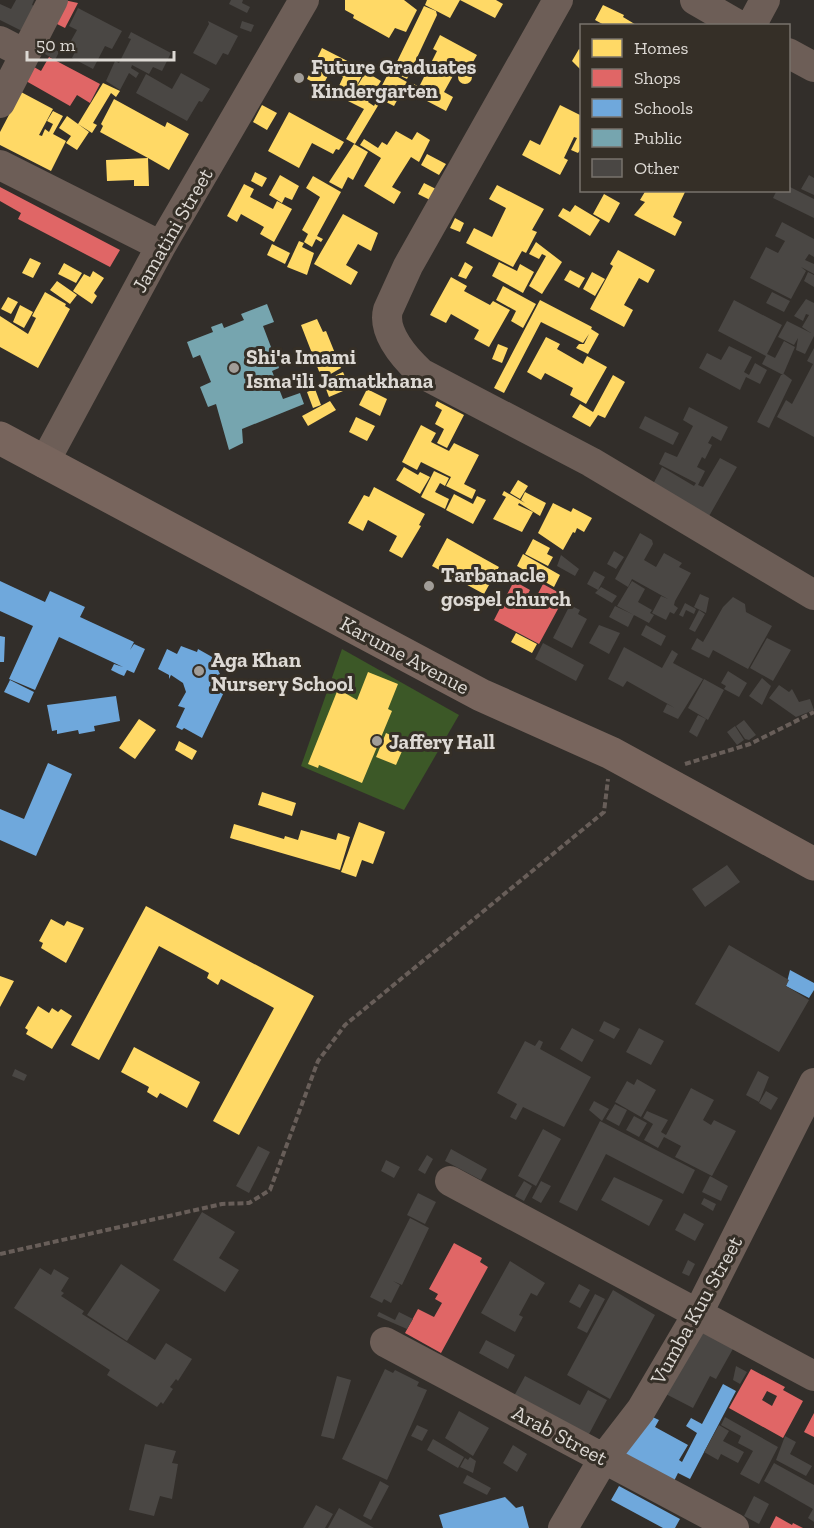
<svg xmlns="http://www.w3.org/2000/svg" width="814" height="1528" viewBox="0 0 814 1528" font-family="'Zilla Slab',serif">
	<style>
		.green { fill: #3c5827 }
		.homes { fill: #ffd966 }
		.shops { fill: #e06666; fill-rule: evenodd }
		.schools { fill: #6fa8dc }
		.public { fill: #76a5af }
		.building { fill: #4a4744 }
		.lines { fill: none; stroke-linecap: round; stroke-linejoin: round }
		.path { stroke: #685e59; stroke-width: 4; stroke-dasharray: 6 3; stroke-linecap: butt }
		.minor { stroke: #6d5e57; stroke-width: 30 }
		.major { stroke: #78655d; stroke-width: 33 }
		.poi-dot { fill: #a19d98; stroke: #352f27; stroke-width: 2 }
		.labels { text-anchor: middle; dominant-baseline: central; stroke-width: 6; stroke-linejoin: round; paint-order: stroke }
		.poi-label { font-size: 21px; font-weight: bold; fill: #ddd9d4; stroke: #352f27; text-anchor: start }
		.street-label { font-size: 21px; fill: #ddd9d4; stroke: #352f27 }
	</style>
	<rect width="100%" height="100%" fill="#322e2a"/>
	<path class="green" d="M 342,649 L 459,715 L 404,810 L 301,766 Z"/>
	<path class="homes" d="M 345,0 L 404,0 L 417,10 L 406,32 L 395,28 L 389,38 L 353,18 L 354,15 L 345,10 Z
		M 427,0 L 460,0 L 450,18 L 425,5 Z
		M 460,0 L 496,0 L 503,4 L 495,18 Z
		M 603,5 L 624,15 L 623,17 L 638,26 L 606,26 L 595,20 Z
		M 424,6 L 436,11 L 437,15 L 407,79 L 392,72 Z
		M 440,35 L 477,55 L 469,69 L 461,65 L 454,74 L 444,92 L 453,97 L 446,111 L 408,91 L 412,83 L 419,87 L 437,51 L 433,49 Z
		M 322,48 L 365,70 L 354,91 L 366,72 L 381,81 L 368,102 L 374,106 L 376,102 L 379,104 L 355,144 L 346,139 L 364,109 L 348,101 L 353,94 L 339,86 L 343,77 L 331,70 L 322,87 L 307,79 Z
		M 579,49 L 582,51 L 582,71 L 572,61 Z
		M458 77a7 7 0 1 1 14 0a7 7 0 1 1-14 0Z
		M 389,72 L 407,82 L 394,106 L 376,97 Z
		M 103,83 L 120,91 L 116,97 L 111,93 L 93,123 L 97,125 L 92,133 L 78,124 Z
		M 21,92 L 53,109 L 39,135 L 42,136 L 45,129 L 49,132 L 53,124 L 47,121 L 53,111 L 63,116 L 53,134 L 66,141 L 51,171 L 0,145 L 0,132 Z
		M 114,99 L 165,127 L 167,122 L 189,134 L 169,170 L 148,158 L 149,186 L 134,186 L 134,180 L 107,181 L 106,160 L 148,158 L 100,132 L 103,126 L 101,124 Z
		M 262,105 L 277,113 L 267,130 L 253,122 Z
		M 560,105 L 582,116 L 582,147 L 578,153 L 571,150 L 577,138 L 574,137 L 564,158 L 568,160 L 560,175 L 522,155 L 530,140 L 540,145 Z
		M 289,112 L 344,142 L 339,150 L 336,149 L 333,154 L 312,143 L 299,168 L 268,151 Z
		M 67,116 L 89,132 L 77,150 L 66,143 L 71,136 L 59,128 Z
		M 396,131 L 412,140 L 417,132 L 430,140 L 419,162 L 411,157 L 392,187 L 401,192 L 394,204 L 364,186 L 381,158 L 360,145 L 364,139 L 378,148 L 382,142 L 387,145 Z
		M 354,144 L 368,152 L 353,180 L 348,177 L 342,189 L 329,182 Z
		M 427,154 L 446,164 L 439,175 L 421,165 Z
		M 255,172 L 267,178 L 262,187 L 251,181 Z
		M 280,175 L 299,186 L 292,200 L 285,197 L 282,203 L 269,195 Z
		M 313,176 L 341,192 L 317,236 L 323,239 L 321,242 L 316,239 L 312,247 L 304,242 L 308,234 L 302,230 L 320,197 L 306,188 Z
		M 424,183 L 436,189 L 430,200 L 418,194 Z
		M 244,184 L 254,189 L 250,197 L 273,209 L 277,201 L 292,209 L 274,242 L 260,234 L 264,227 L 241,214 L 237,222 L 227,216 Z
		M 497,185 L 544,209 L 532,230 L 537,232 L 526,253 L 522,251 L 513,267 L 466,243 L 474,228 L 492,237 L 506,208 L 489,199 Z
		M 646,190 L 686,190 L 673,217 L 682,222 L 675,236 L 634,215 L 645,202 L 640,200 Z
		M 604,194 L 620,203 L 609,223 L 593,214 Z
		M 575,205 L 600,220 L 590,236 L 558,216 L 563,208 L 570,212 Z
		M 343,214 L 378,233 L 371,251 L 358,244 L 346,265 L 358,272 L 351,285 L 314,264 Z
		M 455,218 L 464,223 L 460,232 L 450,228 Z
		M 299,241 L 304,243 L 302,247 L 314,253 L 307,275 L 287,267 Z
		M 536,242 L 562,262 L 542,294 L 529,286 L 546,256 L 542,254 L 539,259 L 529,254 Z
		M 272,244 L 290,253 L 285,264 L 267,255 Z
		M 618,250 L 655,270 L 648,283 L 639,278 L 624,305 L 633,310 L 624,327 L 590,309 L 613,266 L 610,264 Z
		M 30,258 L 41,263 L 33,278 L 22,273 Z
		M 465,262 L 473,267 L 466,279 L 458,276 Z
		M 499,262 L 517,271 L 520,264 L 534,272 L 523,293 L 492,276 Z
		M 64,263 L 82,273 L 76,283 L 58,274 Z
		M 570,270 L 585,278 L 579,288 L 564,280 Z
		M 93,271 L 104,278 L 94,293 L 97,296 L 92,304 L 73,291 L 84,274 L 90,277 Z
		M 592,272 L 605,279 L 595,296 L 583,289 Z
		M 451,277 L 467,286 L 464,291 L 490,305 L 493,301 L 510,310 L 489,347 L 474,339 L 479,330 L 451,314 L 446,323 L 430,315 Z
		M 57,281 L 77,295 L 70,304 L 50,290 Z
		M 503,286 L 536,304 L 523,328 L 511,321 L 516,311 L 496,300 Z
		M 45,292 L 66,304 L 65,306 L 70,309 L 38,368 L 0,347 L 0,316 L 28,334 L 36,318 L 32,316 Z
		M 8,297 L 18,302 L 11,314 L 1,309 Z
		M 540,300 L 592,327 L 591,329 L 599,334 L 588,354 L 576,348 L 579,344 L 584,344 L 589,334 L 583,343 L 541,322 L 504,393 L 494,388 Z
		M 20,305 L 33,312 L 24,328 L 13,322 Z
		M 317,319 L 323,332 L 326,331 L 341,368 L 322,379 L 301,325 Z
		M 546,337 L 560,344 L 557,349 L 583,364 L 587,356 L 607,367 L 586,404 L 570,395 L 573,388 L 545,373 L 541,380 L 527,372 Z
		M 498,344 L 508,348 L 502,363 L 492,359 Z
		M 343,372 L 350,388 L 329,397 L 323,381 Z
		M 613,375 L 625,382 L 605,418 L 598,415 L 590,427 L 572,417 L 580,404 L 593,412 Z
		M 315,389 L 321,405 L 313,408 L 307,392 Z
		M 367,389 L 387,399 L 380,416 L 359,405 Z
		M 330,401 L 336,410 L 308,426 L 302,416 Z
		M 437,401 L 464,415 L 447,448 L 437,443 L 444,429 L 435,424 L 442,410 L 435,406 Z
		M 356,417 L 375,426 L 367,441 L 349,432 Z
		M 421,425 L 436,433 L 431,442 L 449,451 L 454,443 L 479,455 L 464,484 L 476,490 L 472,499 L 446,486 L 451,477 L 421,462 L 417,470 L 402,462 Z
		M 404,467 L 418,475 L 420,472 L 430,477 L 420,494 L 396,480 Z
		M 434,471 L 449,478 L 445,486 L 440,483 L 435,492 L 449,499 L 445,509 L 421,497 Z
		M 518,480 L 528,486 L 520,499 L 510,493 Z
		M 374,487 L 425,514 L 419,525 L 421,526 L 402,558 L 389,551 L 397,536 L 368,520 L 363,531 L 348,523 L 364,495 L 369,497 Z
		M 504,491 L 525,503 L 521,500 L 525,492 L 546,503 L 540,516 L 519,503 L 518,505 L 533,512 L 522,532 L 493,519 L 506,497 L 502,495 Z
		M 454,494 L 473,504 L 477,496 L 486,500 L 473,524 L 446,510 Z
		M 553,503 L 571,512 L 573,508 L 592,518 L 584,532 L 577,528 L 575,533 L 573,532 L 563,550 L 538,533 Z
		M 447,538 L 499,567 L 484,594 L 432,566 Z
		M 533,539 L 550,548 L 547,554 L 553,557 L 548,566 L 525,554 Z
		M 523,554 L 560,575 L 554,587 L 517,566 Z
		M 516,633 L 537,644 L 532,653 L 511,642 Z
		M 368,672 L 398,684 L 388,709 L 392,711 L 362,783 L 319,765 L 318,768 L 308,764 L 338,689 L 357,700 Z
		M 139,719 L 156,730 L 135,759 L 119,748 Z
		M 386,733 L 406,742 L 396,765 L 376,757 Z
		M 179,741 L 197,751 L 192,760 L 175,750 Z
		M 262,792 L 296,803 L 292,816 L 258,805 Z
		M 359,822 L 385,832 L 373,864 L 362,860 L 356,877 L 341,872 Z
		M 234,824 L 284,839 L 285,836 L 298,840 L 301,830 L 336,840 L 338,833 L 350,837 L 340,870 L 230,838 Z
		M 146,906 L 314,996 L 239,1135 L 213,1121 L 274,1008 L 221,979 L 218,985 L 207,978 L 209,973 L 159,946 L 99,1060 L 71,1045 Z
		M 51,919 L 64,926 L 67,921 L 84,928 L 66,963 L 41,948 L 43,943 L 39,941 Z
		M 0,976 L 14,981 L 0,1007 Z
		M 38,1006 L 49,1013 L 52,1008 L 58,1012 L 61,1009 L 72,1016 L 52,1049 L 26,1034 L 28,1030 L 25,1028 Z
		M 134,1047 L 200,1082 L 187,1108 L 160,1093 L 157,1098 L 147,1092 L 149,1087 L 121,1072 Z"/>
	<path class="shops" d="M 64,0 L 78,3 L 65,28 L 53,22 Z
		M 49,57 L 100,84 L 90,103 L 77,95 L 70,106 L 26,81 L 34,67 L 41,71 Z
		M 0,187 L 120,250 L 110,267 L 18,219 L 21,213 L 0,201 Z
		M 514,581 L 530,590 L 522,605 L 530,609 L 543,584 L 565,596 L 539,644 L 494,620 Z
		M 454,1243 L 482,1258 L 480,1262 L 488,1267 L 441,1353 L 405,1333 L 418,1309 L 434,1317 L 442,1303 L 435,1299 L 438,1294 L 429,1289 Z
		M 751,1369 L 785,1387 L 783,1390 L 803,1401 L 783,1438 L 729,1408 ZM 767,1391 L 777,1396 L 772,1406 L 762,1400 Z
		M 814,1413 L 814,1437 L 804,1432 Z
		M 776,1516 L 792,1525 L 793,1523 L 803,1528 L 770,1528 Z"/>
	<path class="schools" d="M 0,581 L 45,602 L 50,591 L 85,607 L 80,617 L 134,642 L 130,650 L 134,644 L 145,649 L 134,673 L 127,670 L 124,676 L 119,674 L 111,670 L 114,664 L 123,667 L 59,637 L 35,690 L 9,679 L 33,626 L 0,611 Z
		M 0,636 L 5,637 L 4,662 L 0,662 Z
		M 181,646 L 197,652 L 198,649 L 214,658 L 210,665 L 218,670 L 221,676 L 219,687 L 225,690 L 202,738 L 184,728 L 182,730 L 176,727 L 185,708 L 178,706 L 186,692 L 183,683 L 171,675 L 169,679 L 169,675 L 158,669 L 167,649 L 177,654 Z
		M 10,680 L 34,692 L 29,703 L 4,692 Z
		M 116,696 L 120,721 L 94,726 L 95,731 L 79,734 L 78,730 L 57,734 L 57,730 L 52,731 L 47,705 Z
		M 48,763 L 72,774 L 36,856 L 0,840 L 0,809 L 24,819 Z
		M 790,970 L 814,983 L 814,990 L 809,998 L 786,986 Z
		M 723,1384 L 736,1391 L 690,1479 L 678,1473 L 673,1483 L 623,1457 L 646,1414 L 659,1420 L 655,1427 L 688,1445 L 679,1460 L 682,1462 L 697,1433 L 686,1426 L 691,1418 L 702,1424 Z
		M 619,1486 L 680,1519 L 675,1528 L 663,1528 L 611,1500 Z
		M 505,1497 L 516,1508 L 523,1506 L 529,1528 L 443,1528 L 439,1515 Z"/>
	<path class="public" d="M 267,304 L 274,322 L 263,326 L 279,368 L 272,371 L 283,399 L 300,393 L 304,404 L 242,429 L 243,443 L 229,450 L 216,404 L 208,407 L 200,387 L 211,382 L 200,355 L 193,358 L 187,342 L 213,332 L 211,327 L 222,323 L 224,328 L 244,320 L 241,314 Z"/>
	<path class="building" d="M 16,0 L 34,0 L 32,5 L 34,6 L 22,31 L 0,20 L 0,4 L 11,9 Z
		M 231,0 L 243,0 L 242,3 L 250,7 L 247,13 L 229,4 Z
		M 78,8 L 122,31 L 112,49 L 105,46 L 93,69 L 72,58 L 76,50 L 68,46 L 77,30 L 69,26 Z
		M 208,21 L 238,36 L 228,55 L 223,53 L 216,65 L 193,53 L 209,24 Z
		M 242,21 L 254,25 L 251,32 L 240,28 Z
		M 131,32 L 171,53 L 162,71 L 153,67 L 149,74 L 132,65 L 131,68 L 139,73 L 136,78 L 129,73 L 120,90 L 106,81 L 115,61 L 119,63 L 131,39 L 128,38 Z
		M 44,43 L 59,52 L 55,60 L 40,51 Z
		M 181,73 L 210,89 L 202,102 L 199,101 L 187,121 L 136,93 L 146,74 L 172,89 Z
		M 809,175 L 814,178 L 814,195 L 801,189 Z
		M 788,186 L 814,199 L 814,218 L 773,198 L 777,190 L 788,190 Z
		M 782,222 L 814,239 L 814,257 L 809,254 L 805,260 L 814,264 L 814,274 L 801,267 L 806,271 L 791,299 L 750,278 L 766,247 L 778,253 L 785,241 L 775,236 Z
		M 808,272 L 814,275 L 814,287 L 804,281 Z
		M 772,292 L 790,301 L 784,312 L 766,303 Z
		M 806,299 L 814,303 L 814,336 L 805,354 L 796,350 L 798,338 L 794,345 L 778,337 L 787,321 L 811,333 L 802,327 L 809,315 L 806,314 L 803,321 L 794,316 Z
		M 734,300 L 782,325 L 767,354 L 775,358 L 784,341 L 795,347 L 783,375 L 762,364 L 766,356 L 718,331 Z
		M 729,346 L 752,357 L 744,372 L 749,375 L 755,363 L 767,370 L 760,384 L 746,377 L 740,390 L 699,368 L 707,353 L 721,360 Z
		M 814,348 L 814,437 L 777,417 L 786,400 L 792,404 L 813,364 L 807,361 Z
		M 784,374 L 792,380 L 769,428 L 757,422 L 781,375 Z
		M 689,407 L 728,427 L 721,441 L 712,436 L 708,443 L 712,445 L 705,459 L 702,457 L 697,467 L 705,471 L 698,485 L 703,487 L 720,458 L 737,467 L 708,518 L 652,486 L 662,467 L 694,486 L 696,483 L 659,464 L 665,452 L 677,457 L 693,426 L 683,420 Z
		M 645,416 L 679,433 L 673,445 L 639,428 Z
		M 640,533 L 652,540 L 653,544 L 644,560 L 656,567 L 664,553 L 682,563 L 679,567 L 691,573 L 675,601 L 674,605 L 678,608 L 674,614 L 670,612 L 666,620 L 652,613 L 661,596 L 668,599 L 632,579 L 628,587 L 615,579 Z
		M 614,551 L 624,557 L 616,569 L 607,564 Z
		M 561,555 L 579,569 L 575,576 L 557,566 Z
		M 594,571 L 605,577 L 598,590 L 587,584 Z
		M 632,581 L 645,589 L 638,602 L 652,610 L 650,613 L 654,615 L 649,623 L 617,606 Z
		M 601,587 L 617,596 L 612,603 L 595,593 Z
		M 700,594 L 709,598 L 706,613 L 694,607 Z
		M 733,597 L 745,604 L 746,612 L 772,626 L 748,669 L 713,650 L 709,658 L 691,649 L 697,638 L 703,642 L 723,607 Z
		M 685,603 L 696,609 L 694,614 L 686,610 L 683,617 L 679,615 Z
		M 570,605 L 580,610 L 578,614 L 587,619 L 572,648 L 553,638 Z
		M 615,606 L 634,615 L 628,627 L 609,617 Z
		M 699,610 L 705,614 L 695,632 L 689,629 Z
		M 599,625 L 620,633 L 609,654 L 589,643 Z
		M 646,625 L 666,636 L 661,646 L 641,635 Z
		M 767,638 L 791,650 L 773,681 L 750,668 Z
		M 543,643 L 584,665 L 576,681 L 535,659 Z
		M 624,647 L 662,668 L 672,650 L 678,654 L 673,663 L 703,679 L 678,719 L 663,712 L 667,704 L 675,708 L 627,681 L 623,687 L 608,679 Z
		M 728,671 L 747,683 L 739,697 L 724,689 L 726,686 L 721,683 Z
		M 762,678 L 771,686 L 762,705 L 749,696 Z
		M 704,679 L 724,690 L 708,720 L 688,708 Z
		M 779,685 L 789,692 L 792,689 L 799,702 L 810,699 L 814,710 L 796,717 L 769,698 Z
		M 698,715 L 706,719 L 697,737 L 689,732 Z
		M 744,720 L 756,735 L 749,740 L 745,739 L 736,726 Z
		M 735,726 L 744,740 L 737,745 L 727,732 Z
		M 727,865 L 740,882 L 705,907 L 692,889 Z
		M 729,945 L 789,980 L 786,986 L 809,1000 L 779,1052 L 695,1004 Z
		M 604,1021 L 620,1029 L 614,1039 L 599,1031 Z
		M 572,1028 L 594,1040 L 582,1062 L 560,1049 Z
		M 639,1028 L 664,1041 L 651,1065 L 626,1052 Z
		M 539,1040 L 543,1042 L 540,1049 L 591,1077 L 564,1127 L 523,1107 L 516,1120 L 510,1117 L 517,1104 L 497,1093 L 525,1041 L 535,1046 Z
		M 15,1069 L 27,1075 L 24,1081 L 12,1076 Z
		M 758,1071 L 769,1077 L 759,1102 L 746,1095 Z
		M 637,1079 L 656,1090 L 641,1117 L 615,1102 L 627,1081 L 634,1085 Z
		M 691,1088 L 714,1100 L 703,1120 L 711,1125 L 714,1120 L 736,1131 L 712,1176 L 675,1157 L 681,1146 L 664,1137 L 658,1148 L 644,1140 L 653,1124 L 643,1118 L 647,1111 L 668,1120 L 661,1132 L 666,1135 Z
		M 766,1091 L 778,1098 L 771,1110 L 759,1103 Z
		M 594,1101 L 609,1109 L 602,1121 L 589,1110 Z
		M 615,1104 L 627,1110 L 619,1126 L 606,1119 Z
		M 634,1116 L 647,1123 L 639,1137 L 626,1130 Z
		M 600,1121 L 695,1170 L 683,1194 L 606,1154 L 577,1211 L 559,1202 Z
		M 543,1129 L 561,1139 L 536,1186 L 518,1176 Z
		M 258,1146 L 270,1152 L 249,1193 L 236,1186 Z
		M 451,1149 L 487,1169 L 481,1180 L 445,1161 Z
		M 427,1155 L 433,1159 L 425,1174 L 418,1170 Z
		M 386,1160 L 400,1167 L 394,1178 L 381,1171 Z
		M 710,1176 L 728,1186 L 721,1201 L 702,1192 Z
		M 614,1177 L 663,1200 L 649,1226 L 601,1200 Z
		M 524,1181 L 532,1186 L 524,1201 L 515,1196 Z
		M 541,1181 L 551,1186 L 541,1203 L 532,1198 Z
		M 418,1193 L 436,1202 L 425,1224 L 407,1215 Z
		M 704,1198 L 716,1204 L 713,1211 L 701,1204 Z
		M 202,1212 L 235,1232 L 219,1258 L 239,1270 L 225,1292 L 173,1260 Z
		M 684,1213 L 704,1224 L 695,1241 L 675,1230 Z
		M 410,1218 L 429,1228 L 402,1285 L 393,1281 L 400,1285 L 391,1303 L 384,1299 L 382,1303 L 370,1297 Z
		M 688,1260 L 695,1264 L 689,1276 L 682,1273 Z
		M 510,1261 L 545,1283 L 537,1296 L 531,1293 L 519,1315 L 523,1317 L 515,1332 L 481,1313 Z
		M 121,1264 L 160,1290 L 127,1341 L 87,1315 Z
		M 40,1268 L 51,1275 L 54,1269 L 69,1278 L 61,1291 L 64,1293 L 61,1296 L 84,1311 L 82,1314 L 155,1360 L 166,1343 L 192,1359 L 178,1381 L 176,1379 L 170,1387 L 173,1389 L 163,1404 L 161,1402 L 157,1407 L 107,1375 L 110,1370 L 14,1308 Z
		M 579,1284 L 590,1290 L 580,1308 L 569,1302 Z
		M 613,1290 L 655,1315 L 610,1399 L 567,1375 Z
		M 595,1294 L 605,1299 L 587,1333 L 577,1328 Z
		M 379,1312 L 395,1320 L 399,1312 L 413,1319 L 407,1329 L 377,1316 Z
		M 696,1327 L 734,1347 L 716,1379 L 710,1376 L 693,1408 L 660,1391 Z
		M 486,1340 L 515,1355 L 508,1369 L 479,1353 Z
		M 736,1366 L 747,1372 L 740,1384 L 733,1380 Z
		M 385,1369 L 393,1373 L 395,1370 L 419,1382 L 417,1386 L 427,1390 L 387,1480 L 342,1459 Z
		M 337,1376 L 351,1380 L 334,1439 L 321,1436 Z
		M 525,1376 L 580,1405 L 588,1390 L 607,1400 L 588,1436 L 514,1396 Z
		M 459,1411 L 489,1428 L 473,1456 L 445,1438 Z
		M 725,1417 L 778,1447 L 759,1484 L 740,1474 L 753,1451 L 738,1443 L 741,1436 L 721,1425 Z
		M 417,1425 L 428,1430 L 422,1441 L 411,1436 Z
		M 719,1425 L 729,1431 L 723,1441 L 744,1452 L 738,1463 L 721,1454 L 718,1460 L 704,1452 Z
		M 785,1436 L 796,1442 L 790,1454 L 812,1466 L 806,1476 L 776,1460 Z
		M 433,1439 L 464,1457 L 458,1468 L 427,1450 Z
		M 145,1444 L 176,1451 L 172,1463 L 178,1464 L 172,1499 L 160,1496 L 154,1516 L 129,1510 Z
		M 513,1445 L 527,1454 L 517,1472 L 503,1463 Z
		M 470,1457 L 476,1461 L 473,1473 L 460,1467 L 465,1458 L 468,1460 Z
		M 774,1463 L 814,1485 L 814,1522 L 808,1518 L 813,1509 L 764,1481 Z
		M 467,1475 L 491,1488 L 487,1495 L 463,1483 Z
		M 380,1481 L 389,1486 L 371,1520 L 363,1516 Z
		M 754,1496 L 769,1504 L 759,1524 L 744,1516 Z
		M 316,1505 L 333,1514 L 325,1528 L 303,1528 Z
		M 339,1508 L 374,1528 L 328,1528 Z"/>
	<g class="lines">
		<path class="path" d="M 685,764 L 750,744 L 814,712
			M 0,1254 L 222,1204 L 249,1203 L 270,1190 L 318,1061 L 345,1025 L 604,812 L 608,779"/>
		<path class="minor" d="M 558,0 L 408,266 L 388,310 C 382,333 406,359 421,373 L 591,462 L 814,595
			M 695,0 L 740,26
			M 751,26 L 765,0
			M 0,41 L 25,54
			M 788,53 L 814,67
			M 0,103 L 53,0
			M 0,165 L 161,246
			M 44,463 L 161,246 L 304,0
			M 450,1181 L 814,1376
			M 385,1342 L 734,1528
			M 563,1528 L 604,1458 L 641,1410 L 698,1313 L 814,1083"/>
		<path class="major" d="M 0,438 L 481,695 L 611,753 L 814,864"/>
	</g>
	<g class="poi-dot">
		<circle cx="299" cy="78" r="6"/>
		<circle cx="234" cy="368" r="6"/>
		<circle cx="429" cy="586" r="6"/>
		<circle cx="199" cy="671" r="6"/>
		<circle cx="377" cy="741" r="6"/>
	</g>
	<g class="labels">
		<g class="poi-label">
			<text x="311" y="66">Future Graduates<tspan x="311" dy="24">Kindergarten</tspan></text>
			<text x="246" y="356">Shi'a Imami<tspan x="246" dy="24">Isma'ili Jamatkhana</tspan></text>
			<text x="441" y="574">Tarbanacle<tspan x="441" dy="24">gospel church</tspan></text>
			<text x="211" y="659">Aga Khan<tspan x="211" dy="24">Nursery School</tspan></text>
			<text x="389" y="741">Jaffery Hall</text>
		</g>
		<g class="street-label">
			<text transform="translate(172 230) rotate(-60)">Jamatini Street</text>
			<text transform="translate(405 655) rotate(28)">Karume Avenue</text>
			<text transform="translate(696 1310) rotate(-61)">Vumba Kuu Street</text>
			<text transform="translate(560 1435) rotate(28)">Arab Street</text>
		</g>
	</g>
	<rect x="580" y="24" width="210" height="168" fill="#352f27" stroke="#78736c" stroke-width="1.5"/>
	<rect x="592" y="39" width="30" height="18" fill="#ffd966" stroke="#78736c" stroke-width="1.5"/>
	<text x="634" y="54" font-size="18" fill="#ddd9d4">Homes</text>
	<rect x="592" y="69" width="30" height="18" fill="#e06666" stroke="#78736c" stroke-width="1.5"/>
	<text x="634" y="84" font-size="18" fill="#ddd9d4">Shops</text>
	<rect x="592" y="99" width="30" height="18" fill="#6fa8dc" stroke="#78736c" stroke-width="1.5"/>
	<text x="634" y="114" font-size="18" fill="#ddd9d4">Schools</text>
	<rect x="592" y="129" width="30" height="18" fill="#76a5af" stroke="#78736c" stroke-width="1.5"/>
	<text x="634" y="144" font-size="18" fill="#ddd9d4">Public</text>
	<rect x="592" y="159" width="30" height="18" fill="#4a4744" stroke="#78736c" stroke-width="1.5"/>
	<text x="634" y="174" font-size="18" fill="#ddd9d4">Other</text>
	<path d="M27 51v9h147v-9" fill="none" stroke="#ddd9d4" stroke-width="3"/>
	<text x="36" y="51" font-size="18" fill="#ddd9d4" stroke="#352f27" stroke-width="4.5" paint-order="stroke">50 m</text>
</svg>
